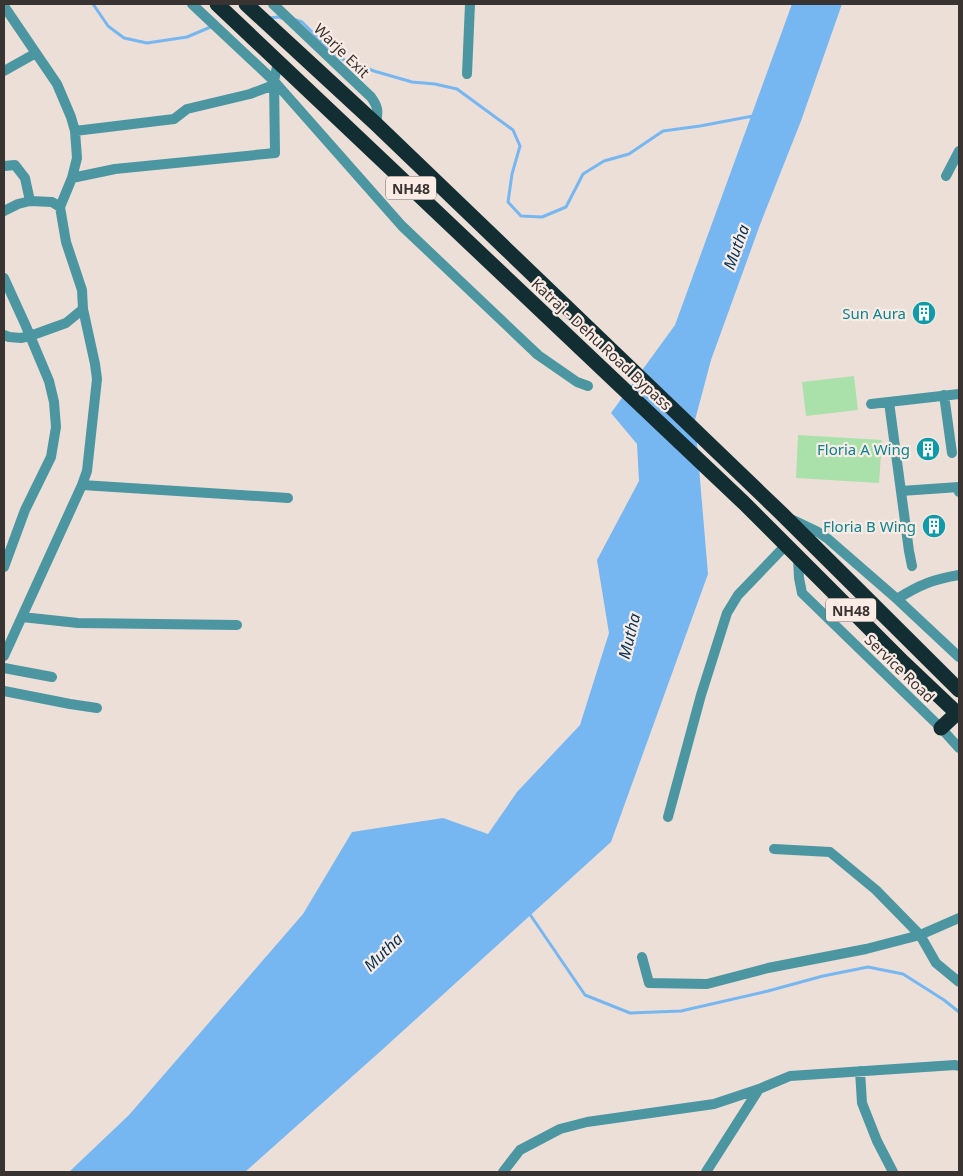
<svg xmlns="http://www.w3.org/2000/svg" width="963" height="1176" viewBox="0 0 963 1176" font-family="'Noto Sans',sans-serif">
	<style>
		.green { fill: #aae1ab }
		.water { fill: #77b7f1 }
		.lines { fill: none; stroke-linecap: round; stroke-linejoin: round }
		.stream { stroke: #77b7f1; stroke-width: 3 }
		.minor { stroke: #4c96a1; stroke-width: 10 }
		.highway { stroke: #132e32; stroke-width: 15 }
		.labels { text-anchor: middle; dominant-baseline: central; stroke-width: 4.5; stroke-linejoin: round; paint-order: stroke }
		.shield { fill: #faece5; stroke: #736b68; stroke-width: 1 }
		.shield-label { font-size: 14px; font-weight: bold; fill: #393432 }
		.street-label { font-size: 15px; fill: #393432; stroke: #faece5 }
		.culture-label { font-size: 15px; fill: #0d838f; stroke: #faece5; text-anchor: end }
		.water-label { font-size: 16px; font-style: italic; fill: #003257; stroke: #faece5 }
	</style>
	<rect width="100%" height="100%" fill="#ecdfd8"/>
	<path class="green" d="M 854,376 L 858,410 L 806,416 L 802,382 Z
		M 798,435 L 882,440 L 879,483 L 796,478 Z"/>
	<path class="water" d="M 792,4 L 842,4 L 801,121 L 761,222 L 711,360 L 695,420 L 708,574 L 611,842 L 383,1049 L 245,1172 L 69,1172 L 129,1115 L 303,914 L 352,832 L 443,818 L 488,834 L 517,792 L 580,725 L 609,633 L 597,560 L 639,481 L 637,444 L 611,413 L 675,325 Z"/>
	<g class="lines">
		<path class="stream" d="M 93,4 L 108,26 L 124,38 L 147,43 L 187,37 L 213,26
			M 269,18 L 278,17 L 282,18
			M 296,20 L 302,22 L 321,41 L 342,59 L 374,71 L 412,82 L 435,84 L 457,89 L 513,130 L 520,146 L 512,174 L 508,202 L 521,216 L 542,217 L 566,207 L 583,174 L 604,161 L 629,154 L 663,131 L 700,126 L 753,116
			M 529,913 L 585,995 L 630,1013 L 681,1011 L 768,991 L 823,976 L 868,967 L 903,974 L 944,1000 L 959,1012"/>
		<path class="minor" d="M 192,4 L 274,81
			M 273,4 L 371,97 C 379,108 378,112 376,124
			M 4,6 L 57,84 L 71,117 L 75,131 L 77,158 L 72,178 L 60,207 L 66,242 L 82,290 L 83,309 L 66,323 L 30,336 L 21,338 L 9,337 L 4,335
			M 4,71 L 36,53
			M 467,74 L 470,4
			M 75,131 L 174,119 L 187,109 L 250,94 L 271,86 L 274,81 L 278,62
			M 4,166 L 15,165 L 25,178 L 30,201
			M 946,176 L 959,151
			M 72,178 L 115,169 L 275,153 L 274,81 L 402,226 L 538,355 L 577,382 L 588,386
			M 4,211 L 18,204 L 30,201 L 52,202 L 60,207
			M 4,278 L 25,324 L 49,381 L 54,402 L 56,427 L 51,457 L 25,510 L 4,567
			M 944,395 L 952,453
			M 889,402 L 909,551 L 912,566
			M 871,404 L 959,394
			M 82,485 L 288,498
			M 901,491 L 959,487 L 959,492
			M 793,520 L 818,532 L 828,539 L 897,599 L 959,657
			M 798,558 L 799,578 L 802,593 L 941,728 L 959,748
			M 897,599 C 919,585 934,579 959,575
			M 22,617 L 78,623 L 237,625
			M 4,656 L 82,485 L 87,471 L 97,379 L 95,364 L 83,309
			M 4,668 L 52,677
			M 4,691 L 70,704 L 97,708
			M 668,817 L 701,695 L 727,613 L 738,595 L 786,545
			M 774,849 L 830,852 L 876,890 L 920,935 L 936,963 L 959,982
			M 642,957 L 649,983 L 707,984 L 768,968 L 866,949 L 920,935 L 959,918
			M 860,1071 L 862,1103 L 877,1141 L 893,1172
			M 503,1172 L 520,1150 L 560,1129 L 587,1122 L 714,1104 L 759,1089 L 790,1076 L 955,1065 L 959,1066
			M 706,1172 L 759,1089"/>
		<path class="highway" d="M 217,4 L 744,503 L 904,663 L 959,715
			M 246,4 L 376,124 L 782,514 L 959,690
			M 941,728 L 957,713"/>
	</g>
	<defs>
		<g id="building-disc" transform="scale(1.25)"><circle r="9.5" fill="#0f9aa8" stroke="#faece5"/><path d="M-4-6H4V6H1V3H-1V6H-4ZM-2.5-4.3h1.7v1.8h-1.7ZM.8-4.3h1.7v1.8H.8ZM-2.5-1h1.7V.8h-1.7ZM.8-1h1.7V.8H.8Z" fill="#fff"/></g>
	</defs>
	<g fill-rule="evenodd">
		<use href="#building-disc" x="924" y="313"/>
		<use href="#building-disc" x="928" y="449"/>
		<use href="#building-disc" x="934" y="526"/>
	</g>
	<g class="labels">
		<g class="shield">
			<rect x="386" y="176.5" width="50" height="23" rx="4"/>
			<rect x="826" y="598.5" width="50" height="23" rx="4"/>
		</g>
		<g class="shield-label">
			<text x="411" y="188">NH48</text>
			<text x="851" y="610">NH48</text>
		</g>
		<g class="street-label">
			<text transform="translate(342 50) rotate(44)">Warje Exit</text>
			<text transform="translate(602 344) rotate(43)">Katraj - Dehu Road Bypass</text>
			<text transform="translate(900 668) rotate(44)">Service Road</text>
		</g>
		<g class="culture-label">
			<text x="906" y="313">Sun Aura</text>
			<text x="910" y="449">Floria A Wing</text>
			<text x="916" y="526">Floria B Wing</text>
		</g>
		<g class="water-label">
			<text transform="translate(736 247) rotate(-70)">Mutha</text>
			<text transform="translate(629 636) rotate(-76)">Mutha</text>
			<text transform="translate(383 952) rotate(-44)">Mutha</text>
		</g>
	</g>
	<rect width="963" height="1176" fill="none" stroke="#393432" stroke-width="10"/>
</svg>
